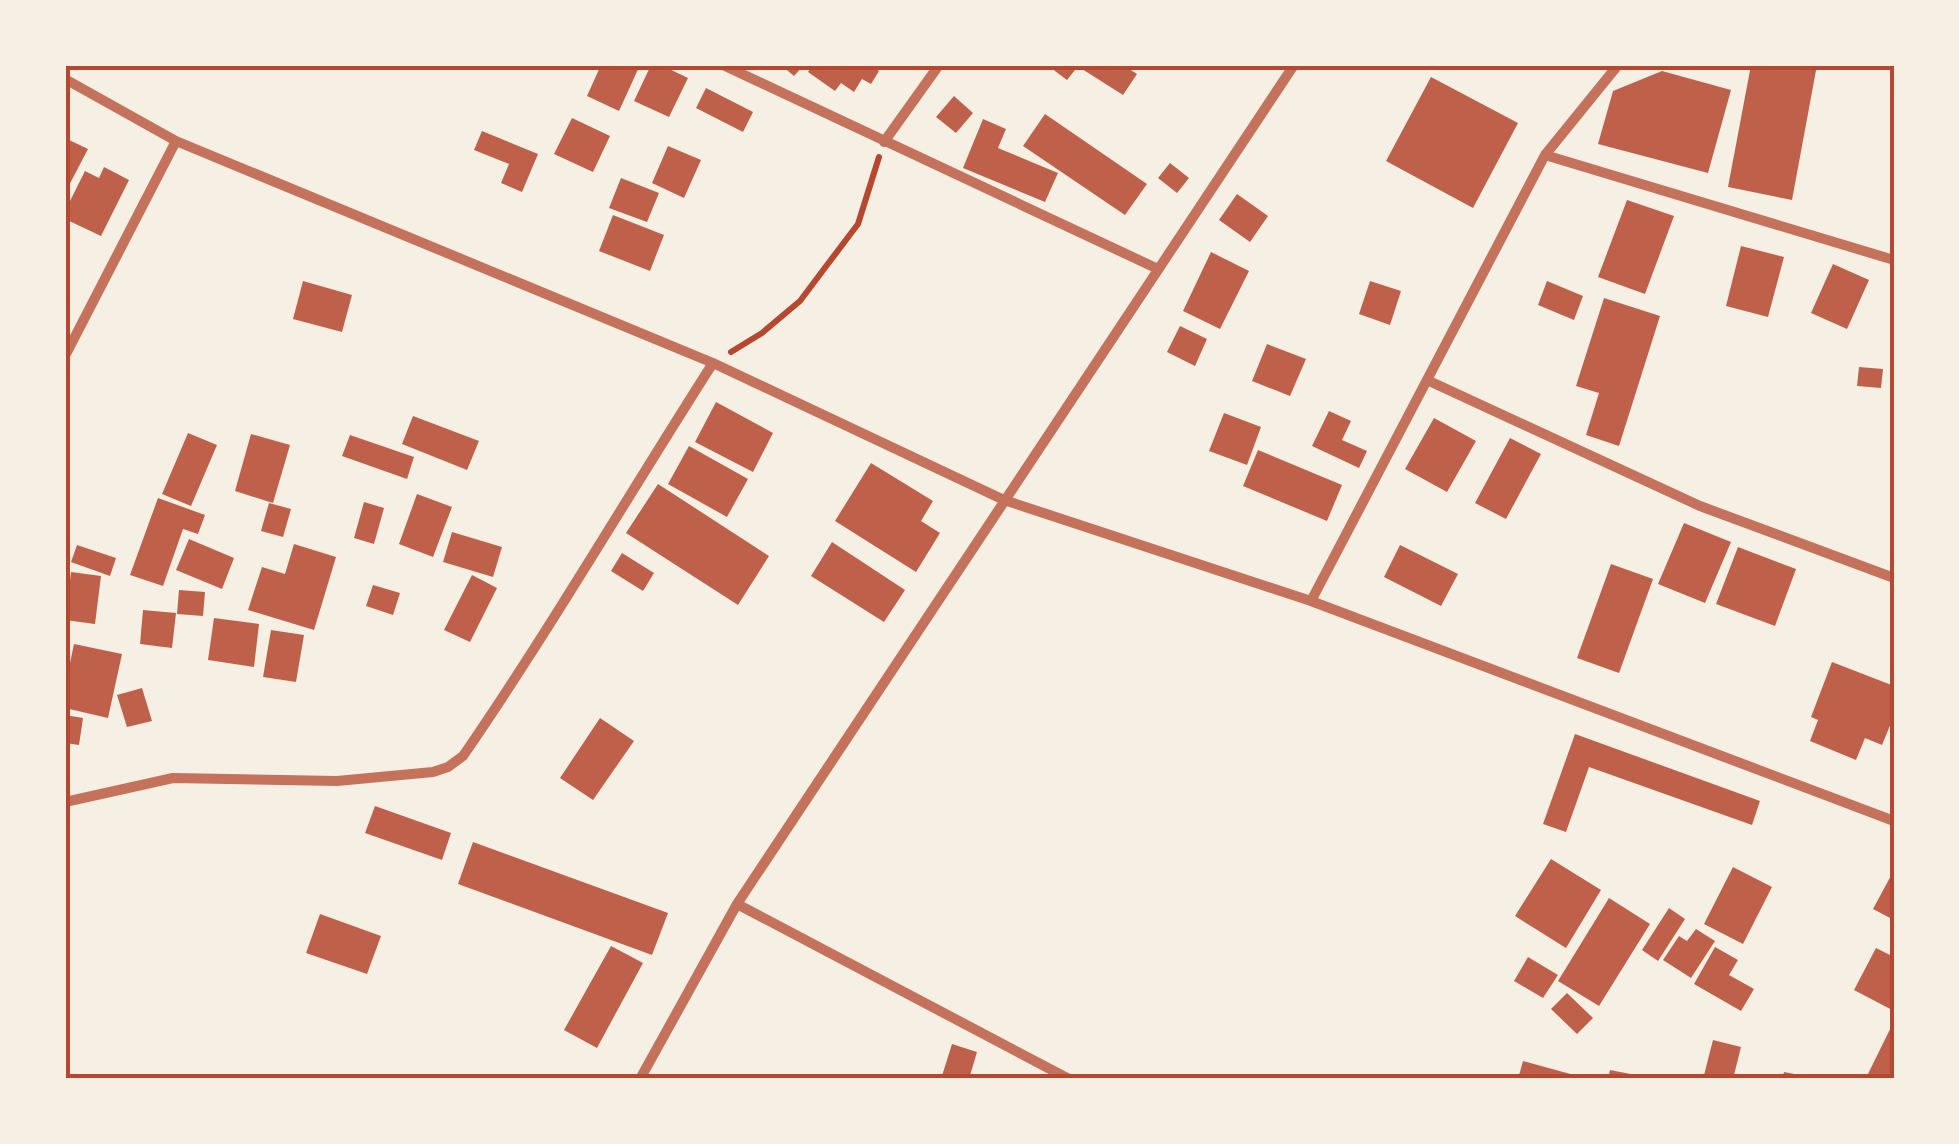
<svg xmlns="http://www.w3.org/2000/svg" width="1959" height="1144" viewBox="0 0 1959 1144" font-family="Quicksand,sans-serif">
	<style>
		.building { fill: #bf614a }
		.lines { fill: none; stroke-linecap: round; stroke-linejoin: round }
		.path { stroke: #b5482f; stroke-width: 6 }
		.minor { stroke: #c5725c; stroke-width: 10 }
		.neatline { fill: none; stroke: #b5482f; stroke-width: 4 }
	</style>
	<rect width="100%" height="100%" fill="#f6efe4"/>
	<path class="building" d="M 601,65 L 640,65 L 619,111 L 587,96 Z
		M 651,65 L 661,65 L 688,78 L 669,117 L 634,101 Z
		M 781,65 L 804,65 L 794,76 Z
		M 812,65 L 871,65 L 879,71 L 871,84 L 862,79 L 854,92 L 841,83 L 835,91 L 808,72 Z
		M 1047,65 L 1079,65 L 1067,80 Z
		M 1085,65 L 1123,65 L 1137,74 L 1123,95 L 1082,69 Z
		M 1751,65 L 1817,65 L 1792,200 L 1728,187 Z
		M 1662,71 L 1731,90 L 1708,173 L 1598,144 L 1613,91 Z
		M 1431,77 L 1518,123 L 1473,208 L 1386,161 Z
		M 706,88 L 753,112 L 743,132 L 696,108 Z
		M 954,96 L 973,113 L 956,133 L 936,117 Z
		M 1045,114 L 1147,184 L 1125,215 L 1023,146 Z
		M 572,118 L 610,136 L 593,172 L 554,154 Z
		M 983,119 L 1006,129 L 998,148 L 1058,173 L 1045,202 L 963,168 Z
		M 482,131 L 538,154 L 522,192 L 501,183 L 509,164 L 474,150 Z
		M 65,138 L 88,149 L 65,193 Z
		M 668,146 L 701,160 L 684,198 L 652,183 Z
		M 1170,163 L 1189,178 L 1177,193 L 1158,178 Z
		M 104,167 L 129,180 L 101,236 L 65,219 L 65,211 L 85,171 L 99,178 Z
		M 621,178 L 659,193 L 647,222 L 609,208 Z
		M 1237,194 L 1268,216 L 1250,242 L 1219,220 Z
		M 1627,200 L 1674,216 L 1645,294 L 1598,277 Z
		M 613,215 L 664,235 L 650,271 L 599,251 Z
		M 1741,246 L 1784,257 L 1768,317 L 1726,306 Z
		M 1211,252 L 1249,271 L 1220,329 L 1183,311 Z
		M 1833,264 L 1869,280 L 1847,329 L 1811,313 Z
		M 303,281 L 352,295 L 342,332 L 293,319 Z
		M 1370,281 L 1401,291 L 1390,325 L 1359,314 Z
		M 1547,281 L 1583,296 L 1574,320 L 1538,305 Z
		M 1604,298 L 1660,316 L 1619,446 L 1586,435 L 1599,393 L 1576,386 Z
		M 1180,326 L 1207,339 L 1195,366 L 1167,352 Z
		M 1267,344 L 1306,359 L 1290,396 L 1252,381 Z
		M 1859,367 L 1883,369 L 1881,388 L 1857,386 Z
		M 716,402 L 773,433 L 753,472 L 695,442 Z
		M 1329,411 L 1351,421 L 1342,440 L 1367,451 L 1359,468 L 1312,446 Z
		M 1224,413 L 1261,427 L 1247,465 L 1209,451 Z
		M 413,416 L 479,441 L 467,470 L 402,444 Z
		M 1434,418 L 1476,441 L 1447,492 L 1405,469 Z
		M 188,433 L 217,445 L 191,506 L 162,494 Z
		M 251,434 L 290,445 L 273,503 L 235,491 Z
		M 350,435 L 414,457 L 407,479 L 342,456 Z
		M 1510,438 L 1541,454 L 1506,519 L 1475,503 Z
		M 689,446 L 748,479 L 727,517 L 668,484 Z
		M 1258,450 L 1342,485 L 1327,521 L 1243,486 Z
		M 871,463 L 933,501 L 921,521 L 940,533 L 916,572 L 835,521 Z
		M 658,484 L 769,556 L 738,605 L 626,533 Z
		M 417,494 L 452,507 L 433,557 L 399,544 Z
		M 158,498 L 205,515 L 198,534 L 183,529 L 163,586 L 130,575 Z
		M 364,502 L 384,508 L 374,544 L 354,538 Z
		M 269,503 L 291,509 L 283,537 L 261,531 Z
		M 1684,523 L 1731,542 L 1705,603 L 1658,584 Z
		M 452,532 L 502,547 L 493,577 L 443,562 Z
		M 189,539 L 234,558 L 222,589 L 176,570 Z
		M 832,542 L 905,590 L 884,622 L 811,576 Z
		M 294,544 L 336,557 L 314,630 L 248,610 L 262,567 L 285,574 Z
		M 77,545 L 116,558 L 110,576 L 71,562 Z
		M 1400,545 L 1458,574 L 1441,606 L 1384,577 Z
		M 1738,547 L 1796,569 L 1775,626 L 1716,604 Z
		M 622,553 L 654,573 L 643,591 L 611,571 Z
		M 1611,564 L 1653,579 L 1619,673 L 1577,658 Z
		M 71,572 L 101,576 L 95,624 L 65,620 Z
		M 472,575 L 497,588 L 470,642 L 444,630 Z
		M 373,585 L 400,593 L 393,615 L 366,606 Z
		M 179,590 L 205,592 L 203,616 L 177,614 Z
		M 143,610 L 176,613 L 172,648 L 140,644 Z
		M 214,618 L 259,624 L 254,667 L 208,660 Z
		M 271,630 L 304,635 L 296,682 L 263,677 Z
		M 74,644 L 122,654 L 108,718 L 65,708 L 65,686 Z
		M 1832,662 L 1894,686 L 1894,716 L 1882,745 L 1865,738 L 1856,760 L 1810,741 L 1818,720 L 1811,717 Z
		M 142,688 L 152,721 L 127,727 L 117,695 Z
		M 65,715 L 83,718 L 79,745 L 65,743 Z
		M 600,718 L 634,741 L 593,800 L 560,778 Z
		M 1575,734 L 1760,801 L 1752,825 L 1589,767 L 1566,832 L 1543,824 Z
		M 375,806 L 451,833 L 442,860 L 365,833 Z
		M 473,842 L 668,913 L 652,955 L 458,884 Z
		M 1551,859 L 1601,890 L 1566,948 L 1515,916 Z
		M 1733,867 L 1772,887 L 1743,944 L 1704,924 Z
		M 1894,870 L 1894,920 L 1873,909 Z
		M 1609,898 L 1650,924 L 1599,1006 L 1558,981 Z
		M 1669,908 L 1685,919 L 1658,961 L 1642,950 Z
		M 320,914 L 381,936 L 367,974 L 306,953 Z
		M 1696,929 L 1715,941 L 1691,978 L 1663,960 L 1679,936 L 1687,941 Z
		M 611,946 L 643,963 L 597,1048 L 564,1030 Z
		M 1715,947 L 1738,960 L 1729,975 L 1754,989 L 1741,1011 L 1694,984 Z
		M 1876,948 L 1894,957 L 1894,1011 L 1854,990 Z
		M 1528,957 L 1558,975 L 1543,998 L 1514,981 Z
		M 1567,993 L 1593,1018 L 1577,1034 L 1551,1009 Z
		M 1894,1021 L 1894,1079 L 1879,1079 L 1868,1074 Z
		M 1713,1040 L 1741,1047 L 1733,1079 L 1703,1079 Z
		M 952,1044 L 977,1052 L 969,1079 L 941,1079 Z
		M 1523,1061 L 1585,1078 L 1585,1079 L 1518,1079 Z
		M 1610,1070 L 1646,1077 L 1646,1079 L 1608,1079 Z
		M 1784,1072 L 1810,1077 L 1810,1079 L 1782,1079 Z"/>
	<g class="lines">
		<path class="path" d="M 731,352 L 762,333 L 800,301 L 824,269 L 858,224 L 879,157"/>
		<path class="minor" d="M 723,65 L 1158,269
			M 65,79 L 176,141 L 713,363 L 1004,500 L 1311,601 L 1894,821
			M 884,142 L 939,65
			M 1545,155 L 1894,260
			M 65,356 L 176,141
			M 1427,380 L 1700,506 L 1894,578
			M 1311,601 L 1545,155 L 1618,65
			M 65,802 L 173,778 L 337,781 L 433,772 L 448,767 L 463,756 C 551,628 629,494 713,363
			M 737,904 L 1069,1079
			M 640,1079 L 737,904 L 1294,65"/>
	</g>
	<rect width="1959" height="1144" fill="none" stroke="#f6efe4" stroke-width="135"/>
	<rect x="68" y="68" width="1824" height="1008" class="neatline"/>
</svg>
